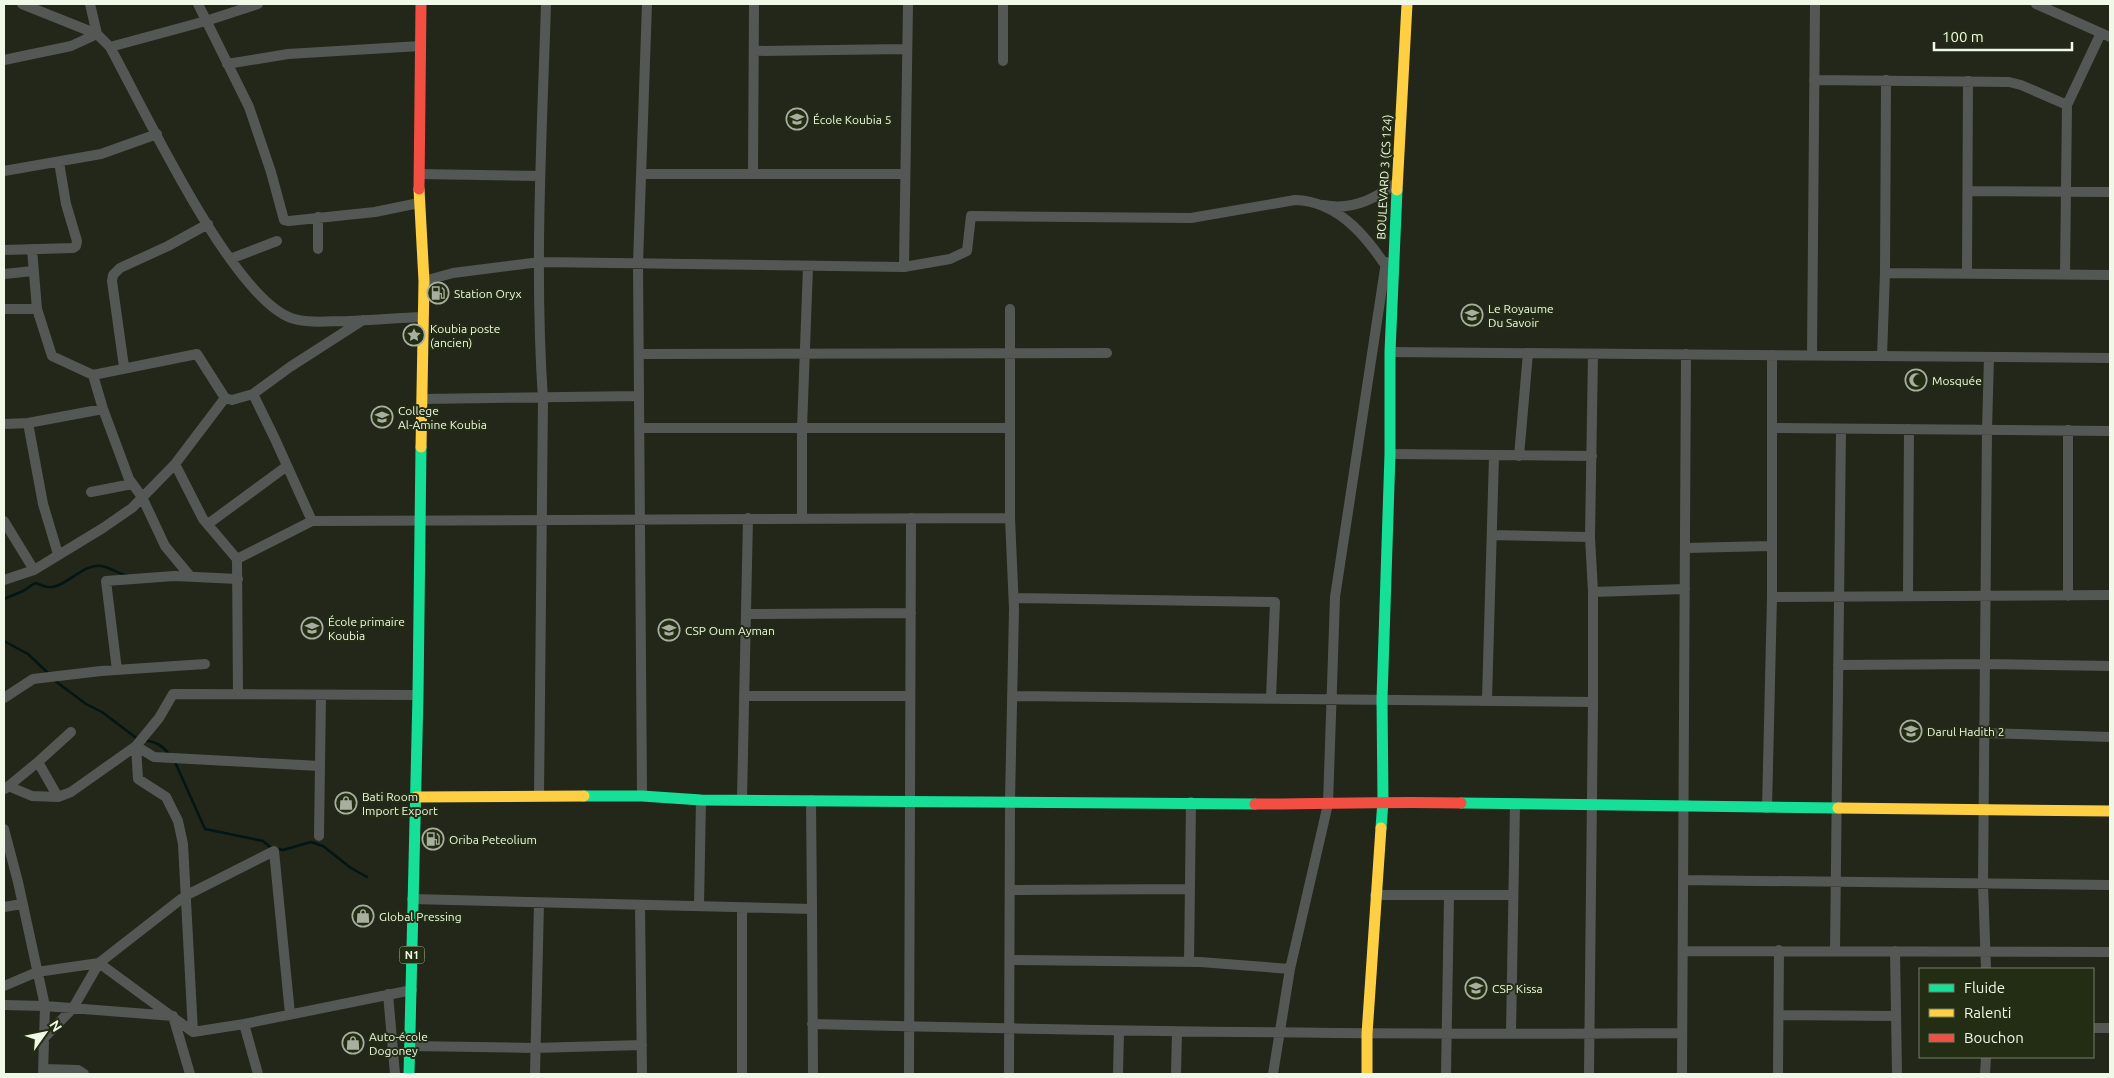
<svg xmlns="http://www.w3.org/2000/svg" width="2114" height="1078" viewBox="0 0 2114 1078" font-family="Ubuntu,sans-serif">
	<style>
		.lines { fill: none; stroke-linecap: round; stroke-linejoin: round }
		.stream { stroke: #031514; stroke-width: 2.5 }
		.street { stroke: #545854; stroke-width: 10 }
		.fast { stroke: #16e098; stroke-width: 11 }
		.slow { stroke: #ffcf43; stroke-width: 11 }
		.jam { stroke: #f24e42; stroke-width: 11 }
		.labels { text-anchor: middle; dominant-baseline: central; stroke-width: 4; stroke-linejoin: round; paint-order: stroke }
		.shield { fill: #232d13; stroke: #b2bba7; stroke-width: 1 }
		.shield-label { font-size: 11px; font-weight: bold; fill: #f0f8e7 }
		.poi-label { font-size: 12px; fill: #f0f8e7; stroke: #232d13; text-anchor: start }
		.street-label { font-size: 12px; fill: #f0f8e7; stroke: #232d13 }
	</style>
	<rect width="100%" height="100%" fill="#222719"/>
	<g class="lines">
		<path class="stream" d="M 4,599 L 23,591 L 35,583 C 40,584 46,588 50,587 C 66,587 84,563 101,566 C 111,567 117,574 127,575
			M 4,641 L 28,654 L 49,674
			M 54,680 L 86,704 L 102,712 L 139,740
			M 144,740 C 156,742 162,745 169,754
			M 175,762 L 205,829 L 263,841 L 270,847 L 283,850 L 311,842 L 323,846 L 351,868 L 367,877"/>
		<path class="street" d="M 22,4 L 97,34 L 110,47 C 143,107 231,296 291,318 C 309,324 330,321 348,321 C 373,320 398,318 423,317
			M 198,4 L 249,107 L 271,172 L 284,220 L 289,221 L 375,212 L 419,203
			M 2036,4 L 2110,37
			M 110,47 L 206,21 L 258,4
			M 754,51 L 906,49
			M 4,60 L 71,46 L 97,34 L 90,4
			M 1003,61 L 1003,4
			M 227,64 L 288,54 L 420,46
			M 1814,80 L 2009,82 L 2021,85 L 2067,105
			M 4,171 L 101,154 L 157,134
			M 753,173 L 754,4
			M 419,174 L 540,176
			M 641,174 L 904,174
			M 1969,191 L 2110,192
			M 1323,205 C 1351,211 1376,199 1397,182
			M 318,217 L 318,249
			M 32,249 L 37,309 L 52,356 L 93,375 L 197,354 L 225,398
			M 4,250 L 73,248 L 76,246 L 77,241 L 66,204 L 59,162
			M 230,259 L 277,241
			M 904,267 L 908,4
			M 1967,272 L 1968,81
			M 1885,273 L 2110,275
			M 4,274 L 33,271
			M 2065,274 L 2067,105 L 2101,33
			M 424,281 L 453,273 L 540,262 L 904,267 L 950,259 L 967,251 L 971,216 L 1191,218 L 1295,200 C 1341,201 1371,242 1393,277
			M 4,309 L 37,309
			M 1390,352 L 2110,358
			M 639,354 L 1107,353
			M 1812,355 L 1815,4
			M 1882,356 L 1885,273 L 1886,80
			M 124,367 L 112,281 L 113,275 L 120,268 L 168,246 L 208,224
			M 93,375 L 103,409 L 129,479 L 142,497 L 165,546 L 190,576
			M 253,394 L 275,439 L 312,521
			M 422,399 L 639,396
			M 28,423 L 43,504 L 58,554
			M 4,424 L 28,423 L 103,409
			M 639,428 L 1010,428
			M 1773,428 L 2110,431
			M 1390,454 L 1592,456
			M 1519,456 L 1528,353
			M 175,464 L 203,519 L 237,559 L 238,694
			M 91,492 L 132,484
			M 802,518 L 802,428 L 808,267
			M 4,521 L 34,570
			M 208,524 L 287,466
			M 1492,535 L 1590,537
			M 1685,548 L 1771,546
			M 237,559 L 312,521 L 1010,518
			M 4,580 L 34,570 L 103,528 L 132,508 L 175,464 L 225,398 L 232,400 L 253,394 L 290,367 L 363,320
			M 1593,592 L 1685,589
			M 1908,596 L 1909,429
			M 2068,596 L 2068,430
			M 1772,597 L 2110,595
			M 1014,598 L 1275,602 L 1271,698
			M 746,614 L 911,613
			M 1838,665 L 1985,664 L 2110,666
			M 117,670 L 106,581 L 174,576 L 238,579
			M 744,696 L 910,696
			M 1012,696 L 1593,702
			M 4,698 L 33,679 L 101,671 L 205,664
			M 1487,699 L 1494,456
			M 1984,733 L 2110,737
			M 136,746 L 138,779 L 166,797 L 178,821 L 183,844 L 193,1032
			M 136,746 L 154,757 L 320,766
			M 38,762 L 58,797
			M 8,786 L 32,796 L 58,797 L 71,792 L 136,746 L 159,718 L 173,694 L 418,695
			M 5,789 L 38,762 L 71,732
			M 539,796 L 543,399 C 534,267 542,135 546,4
			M 642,796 L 638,263 L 647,4
			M 742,799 L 748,518
			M 1767,808 L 1772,597 L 1772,355
			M 4,829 L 18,882 L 45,1006 L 43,1074
			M 319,836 L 321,695
			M 1683,880 L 2110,885
			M 1010,890 L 1190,889
			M 1375,895 L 1513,895
			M 412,899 L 812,909 L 811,800
			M 640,905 L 642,1074
			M 699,905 L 701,800
			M 4,907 L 22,904
			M 812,909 L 813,1074
			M 1683,951 L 2110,952
			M 1835,951 L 1841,429
			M 1895,951 L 1897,1074
			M 1010,960 L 1200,962 L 1290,969
			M 1189,962 L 1191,802
			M 1986,969 L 1983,884 L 1987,430 L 1989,357
			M 4,986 L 37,972 L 99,963 L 185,896 L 274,851 L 290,1014
			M 388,994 L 395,1074
			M 4,1005 L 45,1006 L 173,1016 L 190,1074
			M 1779,1015 L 1896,1016
			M 244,1024 L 258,1074
			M 812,1024 C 1102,1031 1392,1036 1682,1033
			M 2093,1028 L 2110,1028
			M 1511,1033 L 1515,804
			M 44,1038 L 73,1008 L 99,963 L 193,1032 L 244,1024 L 412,990
			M 410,1046 L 534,1048 L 642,1045
			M 44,1069 L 78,1070 L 84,1074
			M 535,1074 L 539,903
			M 742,1074 L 742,908
			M 909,1074 L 911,518
			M 1009,1074 L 1010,801 L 1014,609 L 1010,518 L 1010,309
			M 1118,1074 L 1119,1031
			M 1176,1074 L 1177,1032
			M 1273,1074 L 1290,969 L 1328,804 L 1335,597 L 1386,262
			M 1446,1074 L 1449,897
			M 1589,1074 L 1593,702 L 1593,592 L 1590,537 L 1593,354
			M 1682,1074 L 1686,354
			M 1778,1074 L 1779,950
			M 1985,1074 L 1986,1057"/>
		<path class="fast" d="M 584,796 L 642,796 L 701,800 L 1255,804
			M 1461,803 L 1838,808
			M 1381,828 L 1383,801 L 1382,699 L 1390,454 L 1390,352 L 1397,190
			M 409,1074 L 418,695 L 421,447"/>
		<path class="slow" d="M 419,189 L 424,281 L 421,447
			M 1397,190 L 1407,4
			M 416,797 L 584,796
			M 1838,808 L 2110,811
			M 1367,1074 L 1367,1034 L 1381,828"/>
		<path class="jam" d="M 419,189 L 421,4
			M 1255,804 C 1324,804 1392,801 1461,803"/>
	</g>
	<defs>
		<g id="school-ring" transform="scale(1.125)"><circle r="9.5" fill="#232d13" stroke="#a8af9f" stroke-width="1.5"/><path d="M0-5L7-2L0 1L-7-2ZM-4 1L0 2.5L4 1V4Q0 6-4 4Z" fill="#a8af9f"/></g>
		<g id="fuel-ring" transform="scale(1.125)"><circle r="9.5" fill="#232d13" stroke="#a8af9f" stroke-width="1.5"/><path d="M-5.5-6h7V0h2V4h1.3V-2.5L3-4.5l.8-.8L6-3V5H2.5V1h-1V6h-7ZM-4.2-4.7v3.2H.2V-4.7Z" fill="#a8af9f"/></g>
		<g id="sight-ring" transform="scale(1.125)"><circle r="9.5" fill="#232d13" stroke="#a8af9f" stroke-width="1.5"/><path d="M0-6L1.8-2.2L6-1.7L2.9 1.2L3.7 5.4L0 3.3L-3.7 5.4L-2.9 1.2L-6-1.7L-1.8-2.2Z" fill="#a8af9f"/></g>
		<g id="mosque-ring" transform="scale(1.125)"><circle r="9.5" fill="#232d13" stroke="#a8af9f" stroke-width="1.5"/><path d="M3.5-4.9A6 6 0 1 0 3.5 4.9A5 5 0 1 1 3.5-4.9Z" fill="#a8af9f"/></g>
		<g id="university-ring" transform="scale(1.125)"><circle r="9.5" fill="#232d13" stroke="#a8af9f" stroke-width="1.5"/><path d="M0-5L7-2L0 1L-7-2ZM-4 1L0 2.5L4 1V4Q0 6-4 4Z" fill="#a8af9f"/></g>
		<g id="shop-ring" transform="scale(1.125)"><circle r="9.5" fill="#232d13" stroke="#a8af9f" stroke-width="1.5"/><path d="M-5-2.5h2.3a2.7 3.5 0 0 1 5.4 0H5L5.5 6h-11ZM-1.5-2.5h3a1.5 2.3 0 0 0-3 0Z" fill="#a8af9f"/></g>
	</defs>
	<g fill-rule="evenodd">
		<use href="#school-ring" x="797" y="119"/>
		<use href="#fuel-ring" x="438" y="293"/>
		<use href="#school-ring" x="1472" y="315"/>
		<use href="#sight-ring" x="414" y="335"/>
		<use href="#mosque-ring" x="1916" y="380"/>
		<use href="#university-ring" x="382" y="417"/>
		<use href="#school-ring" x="312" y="628"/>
		<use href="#school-ring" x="669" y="630"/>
		<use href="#school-ring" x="1911" y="731"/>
		<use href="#shop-ring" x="346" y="803"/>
		<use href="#fuel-ring" x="433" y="839"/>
		<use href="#shop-ring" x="363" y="916"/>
		<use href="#school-ring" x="1476" y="988"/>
		<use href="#shop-ring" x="353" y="1043"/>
	</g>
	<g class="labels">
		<rect class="shield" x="399.5" y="946.5" width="25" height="17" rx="4"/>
		<g class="shield-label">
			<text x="412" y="955">N1</text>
		</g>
		<g class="poi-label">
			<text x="813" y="119">École Koubia 5</text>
			<text x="454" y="293">Station Oryx</text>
			<text x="1488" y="308">Le Royaume<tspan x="1488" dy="14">Du Savoir</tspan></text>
			<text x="430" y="328">Koubia poste<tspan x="430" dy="14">(ancien)</tspan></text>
			<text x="1932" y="380">Mosquée</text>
			<text x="398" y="410">College<tspan x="398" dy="14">Al-Amine Koubia</tspan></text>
			<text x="328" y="621">École primaire<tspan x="328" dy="14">Koubia</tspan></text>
			<text x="685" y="630">CSP Oum Ayman</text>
			<text x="1927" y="731">Darul Hadith 2</text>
			<text x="362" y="796">Bati Room<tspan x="362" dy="14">Import Export</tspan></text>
			<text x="449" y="839">Oriba Peteolium</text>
			<text x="379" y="916">Global Pressing</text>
			<text x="1492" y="988">CSP Kissa</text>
			<text x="369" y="1036">Auto-école<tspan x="369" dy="14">Dogoney</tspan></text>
		</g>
		<g class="street-label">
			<text transform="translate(1384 177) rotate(-87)">BOULEVARD 3 (CS 124)</text>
		</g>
	</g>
	<rect width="2114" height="1078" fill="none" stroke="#f0f8e7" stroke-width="10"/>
	<rect x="1919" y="968" width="175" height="90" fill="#232d13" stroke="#757e68"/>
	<rect x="1929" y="984" width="25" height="8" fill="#16e098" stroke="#757e68"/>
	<text x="1964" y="993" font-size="15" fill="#f0f8e7">Fluide</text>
	<rect x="1929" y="1009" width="25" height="8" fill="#ffcf43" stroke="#757e68"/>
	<text x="1964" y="1018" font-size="15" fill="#f0f8e7">Ralenti</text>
	<rect x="1929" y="1034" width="25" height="8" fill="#f24e42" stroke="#757e68"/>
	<text x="1964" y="1043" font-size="15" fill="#f0f8e7">Bouchon</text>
	<g transform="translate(45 1033) rotate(57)" stroke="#232d13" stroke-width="4" paint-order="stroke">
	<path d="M0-4L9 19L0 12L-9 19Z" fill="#f0f8e7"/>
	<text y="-8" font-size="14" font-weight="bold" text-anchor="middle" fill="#f0f8e7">N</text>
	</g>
	<path d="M1934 42v8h138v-8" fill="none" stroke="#f0f8e7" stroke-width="2.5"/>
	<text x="1942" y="42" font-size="15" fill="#f0f8e7" stroke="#232d13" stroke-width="4" paint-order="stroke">100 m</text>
</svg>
